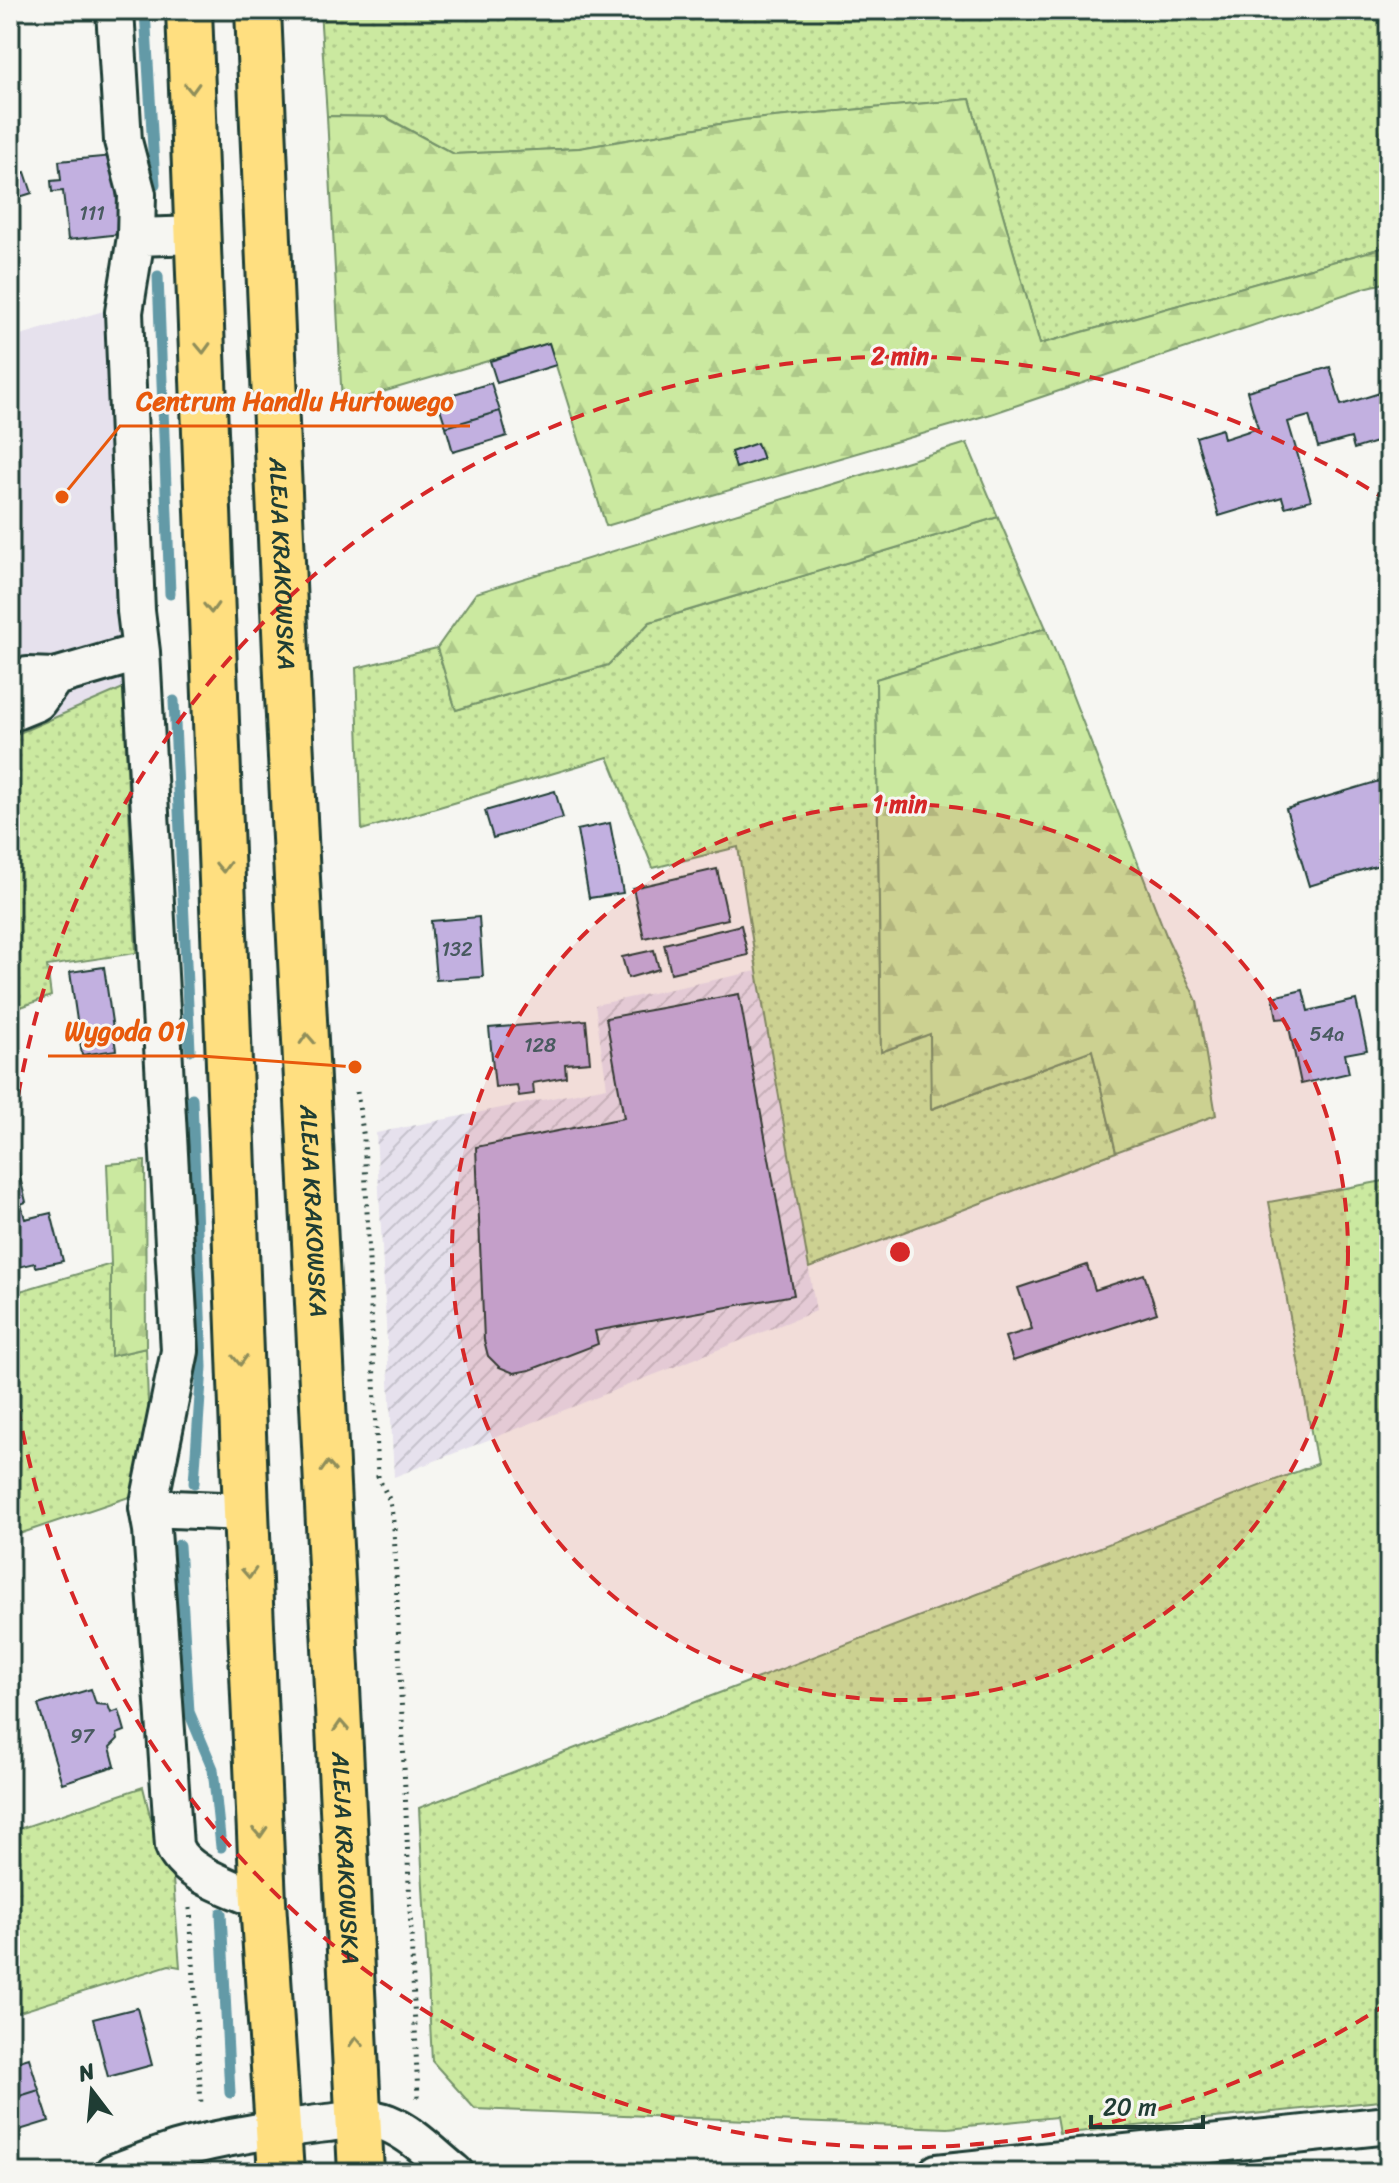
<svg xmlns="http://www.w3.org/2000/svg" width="1399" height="2183" viewBox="0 0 1399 2183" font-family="Sriracha,sans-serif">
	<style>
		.built { fill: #e6e1ed }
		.industrial { fill: url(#industrial-furrows) }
		.grass { fill: url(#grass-dots); stroke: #75936a; stroke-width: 2 }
		.forest { fill: url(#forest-firs); stroke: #75936a; stroke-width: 2 }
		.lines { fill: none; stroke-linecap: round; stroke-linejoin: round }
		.stream { stroke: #649aa7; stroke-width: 11 }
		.building { fill: #c2b0e0; stroke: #1f3d34; stroke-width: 2 }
		.minor-casing { stroke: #1f3d34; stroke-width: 42 }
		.major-casing { stroke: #1f3d34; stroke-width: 50 }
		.path { stroke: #1f3d34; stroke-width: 5; stroke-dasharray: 2 6; stroke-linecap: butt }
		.minor { stroke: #f6f6f2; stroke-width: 36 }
		.major { stroke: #ffdf80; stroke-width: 44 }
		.oneway { stroke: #8f8e5a }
		.ring { fill: none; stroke: #d62828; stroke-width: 4; stroke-dasharray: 14 10 }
		.labels { text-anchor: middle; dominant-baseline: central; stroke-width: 6; stroke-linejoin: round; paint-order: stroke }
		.number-label { font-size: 20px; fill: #485a5f }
		.street-label { font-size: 24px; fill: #1f3d34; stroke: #f6f6f2 }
		.centre { fill: #d62828; stroke: #f6f6f2; stroke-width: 4 }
		.ring-label { font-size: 24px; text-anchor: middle; font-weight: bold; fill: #d62828; stroke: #f6f6f2; stroke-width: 6; stroke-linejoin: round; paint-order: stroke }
		.leader { fill: none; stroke: #e8590c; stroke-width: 3 }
		.callout-dot { fill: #e8590c; stroke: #f6f6f2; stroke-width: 3 }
		.callout-label { font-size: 26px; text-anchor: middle; font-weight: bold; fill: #e8590c; stroke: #f6f6f2; stroke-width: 6; stroke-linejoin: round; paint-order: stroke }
	</style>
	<defs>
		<pattern id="industrial-furrows" width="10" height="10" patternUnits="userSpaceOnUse" patternTransform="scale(2)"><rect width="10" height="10" fill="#e6e1ed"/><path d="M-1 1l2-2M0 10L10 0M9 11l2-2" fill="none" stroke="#c5c2cc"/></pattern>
		<pattern id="grass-dots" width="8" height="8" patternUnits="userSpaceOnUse" patternTransform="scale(2)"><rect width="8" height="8" fill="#cbe9a0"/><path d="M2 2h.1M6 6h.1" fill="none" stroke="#aec98a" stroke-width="1.8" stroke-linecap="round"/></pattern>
		<pattern id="forest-firs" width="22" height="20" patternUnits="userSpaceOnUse" patternTransform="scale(2)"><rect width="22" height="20" fill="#cbe9a0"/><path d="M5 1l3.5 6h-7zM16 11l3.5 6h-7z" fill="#aec98a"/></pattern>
	</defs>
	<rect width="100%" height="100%" fill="#f6f6f2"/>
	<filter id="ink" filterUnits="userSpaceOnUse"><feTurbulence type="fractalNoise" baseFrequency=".0125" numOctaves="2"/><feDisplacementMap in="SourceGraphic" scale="16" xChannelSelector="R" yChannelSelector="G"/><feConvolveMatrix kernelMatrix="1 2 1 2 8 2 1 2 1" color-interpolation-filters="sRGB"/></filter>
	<g filter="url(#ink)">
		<path class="built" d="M 107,310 L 120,657 L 123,688 L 10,737 L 10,338 Z"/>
		<path class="industrial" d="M 757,971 L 816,1311 L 394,1477 L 376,1133 L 607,1087 L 595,1005 Z"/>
		<path class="grass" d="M 320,10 L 1389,10 L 1389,246 L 1040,344 L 970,99 L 743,120 L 580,148 L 454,154 L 386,117 L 327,116 Z
			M 998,517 L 1046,628 L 876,679 L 881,1052 L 930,1033 L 932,1109 L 1092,1050 L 1116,1152 L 809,1268 L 757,971 L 738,847 L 653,868 L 608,757 L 362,830 L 356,668 L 437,648 L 456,710 L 608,665 L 650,622 Z
			M 123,688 L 136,953 L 47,966 L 51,996 L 10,1011 L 10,737 Z
			M 1389,1180 L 1389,2100 L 1059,2134 L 1056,2117 L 948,2128 L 475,2109 L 432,2061 L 419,1808 L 1317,1464 L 1269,1202 Z
			M 111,1264 L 111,1356 L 146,1348 L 149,1429 L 138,1494 L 10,1537 L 10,1294 Z
			M 143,1787 L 161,1860 L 173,1879 L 180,1967 L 169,1965 L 10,2015 L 10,1832 Z"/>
		<path class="forest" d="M 970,99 L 1040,344 L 1389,246 L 1389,282 L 1364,288 L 991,414 L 606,526 L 549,343 L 342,404 L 327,116 L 385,117 L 454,154 L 580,148 L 743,120 Z
			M 967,443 L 998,517 L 650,622 L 608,665 L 456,710 L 437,648 L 476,593 Z
			M 1046,628 L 1168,940 L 1197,1001 L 1216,1115 L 1116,1152 L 1092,1050 L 931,1109 L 930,1034 L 881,1052 L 876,679 Z
			M 145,1161 L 146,1348 L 111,1356 L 111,1264 L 107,1164 Z"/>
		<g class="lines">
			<path class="stream" d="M 145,10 L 155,184
				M 158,276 L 170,594
				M 174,701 L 190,1050
				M 192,1098 L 202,1367 L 194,1483
				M 179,1545 L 189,1712 L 213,1769 L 221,1847
				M 221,1913 L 230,2093"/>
		</g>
		<path class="building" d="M 113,156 L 120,234 L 68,240 L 63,191 L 52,192 L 51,181 L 61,180 L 59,161 Z
			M 25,172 L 32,193 L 10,200 L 10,177 Z
			M 549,343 L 556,365 L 497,383 L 490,361 Z
			M 1330,367 L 1341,405 L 1383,392 L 1389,411 L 1389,438 L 1354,449 L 1351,438 L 1318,447 L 1309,416 L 1288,422 L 1311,500 L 1285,507 L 1282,497 L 1219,516 L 1196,437 L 1222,429 L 1224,439 L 1258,428 L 1247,391 Z
			M 491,383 L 500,411 L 446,427 L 437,399 Z
			M 500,411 L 507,436 L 453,452 L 446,427 Z
			M 757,443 L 763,459 L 736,468 L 731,452 Z
			M 1389,778 L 1389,862 L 1309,886 L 1286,809 Z
			M 555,791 L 563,818 L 493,838 L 485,811 Z
			M 610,823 L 623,893 L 589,898 L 577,830 Z
			M 717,869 L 728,919 L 644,938 L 633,888 Z
			M 479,917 L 483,977 L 436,980 L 431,921 Z
			M 741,925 L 748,955 L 671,973 L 664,944 Z
			M 654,950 L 659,969 L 628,978 L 622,957 Z
			M 104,967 L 116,1050 L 82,1055 L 70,972 Z
			M 1303,990 L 1308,1011 L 1356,1000 L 1367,1050 L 1345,1054 L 1349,1073 L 1301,1084 L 1287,1018 L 1277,1019 L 1273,997 Z
			M 739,994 L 794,1295 L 595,1331 L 598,1344 L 530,1370 L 514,1373 L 499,1367 L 488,1356 L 484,1340 L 476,1147 L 624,1118 L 606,1018 Z
			M 586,1020 L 590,1062 L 565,1064 L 566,1077 L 533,1083 L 534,1094 L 519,1096 L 517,1085 L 495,1087 L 489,1028 Z
			M 15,1157 L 26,1202 L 21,1204 L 25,1219 L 51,1213 L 63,1261 L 36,1267 L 35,1263 L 10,1269 L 10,1158 Z
			M 1087,1265 L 1095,1290 L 1144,1274 L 1157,1313 L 1013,1361 L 1005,1337 L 1032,1329 L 1018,1288 Z
			M 91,1689 L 96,1704 L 108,1705 L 111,1713 L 119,1710 L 125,1731 L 117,1734 L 118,1739 L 110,1747 L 115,1766 L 62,1783 L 38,1705 Z
			M 137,2008 L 152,2065 L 108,2077 L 93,2019 Z
			M 29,2058 L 39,2090 L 10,2099 L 10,2064 Z
			M 39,2090 L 49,2121 L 10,2133 L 10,2099 Z"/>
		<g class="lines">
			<g class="minor-casing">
				<path id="minor" d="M 115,10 L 123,141 L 137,194 L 136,237 L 124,312 L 136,611 L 141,652 L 180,1351 L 148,1508 L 152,1530 L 174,1846 C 184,1875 237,1889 263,1902
					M 136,237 L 199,235
					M 10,684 L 27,676 L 55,677 L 141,652
					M 10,713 L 37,702 L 55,677
					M 148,1508 L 246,1512
					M 113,2173 C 134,2165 155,2157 176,2150 C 225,2136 276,2129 327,2123 C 346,2121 369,2115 387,2123 C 414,2134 433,2156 455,2173
					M 937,2173 L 1389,2125"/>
			</g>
			<g class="major-casing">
				<g id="major">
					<path d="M 189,10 L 246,1512 L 263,1902 L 281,2173"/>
					<path id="s1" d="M 258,10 L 287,676 L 361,2173"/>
				</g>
			</g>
			<path class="path" d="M 357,1092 L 364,1139 L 378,1477 L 390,1501 L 394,1528 L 418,2098
				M 190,1908 L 201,2105"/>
			<use href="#minor" class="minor"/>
			<use href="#major" class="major"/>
		</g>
		<defs><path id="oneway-chevron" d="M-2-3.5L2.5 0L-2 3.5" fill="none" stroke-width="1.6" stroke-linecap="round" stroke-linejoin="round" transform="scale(2)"/></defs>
		<g class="oneway">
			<use href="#oneway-chevron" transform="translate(192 88) rotate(88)"/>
			<use href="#oneway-chevron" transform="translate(203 348) rotate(88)"/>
			<use href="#oneway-chevron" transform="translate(211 608) rotate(88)"/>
			<use href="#oneway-chevron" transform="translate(223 867) rotate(88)"/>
			<use href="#oneway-chevron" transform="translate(307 1039) rotate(-93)"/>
			<use href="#oneway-chevron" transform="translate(240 1360) rotate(88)"/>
			<use href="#oneway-chevron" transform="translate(328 1467) rotate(-93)"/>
			<use href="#oneway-chevron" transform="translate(249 1573) rotate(87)"/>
			<use href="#oneway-chevron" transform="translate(341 1726) rotate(-93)"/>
			<use href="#oneway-chevron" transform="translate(260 1832) rotate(87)"/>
			<use href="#oneway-chevron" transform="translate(356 2042) rotate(-93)"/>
		</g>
	</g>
	<circle cx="900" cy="1252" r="448" fill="#d62828" fill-opacity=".12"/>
	<g class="ring">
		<circle cx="900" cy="1252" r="448"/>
		<path d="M1388 2003A896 896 0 0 1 11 1361M11 1143A896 896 0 0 1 1388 501"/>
	</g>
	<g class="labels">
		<g class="number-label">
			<text x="92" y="213">111</text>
			<text x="457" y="949">132</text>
			<text x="1327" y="1034">54a</text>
			<text x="540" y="1045">128</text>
			<text x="82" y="1736">97</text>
		</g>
		<g class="street-label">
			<text stroke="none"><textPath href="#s1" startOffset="554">ALEJA KRAKOWSKA</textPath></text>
			<text stroke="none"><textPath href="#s1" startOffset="1202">ALEJA KRAKOWSKA</textPath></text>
			<text stroke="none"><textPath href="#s1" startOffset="1850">ALEJA KRAKOWSKA</textPath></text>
		</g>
	</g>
	<circle cx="900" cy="1252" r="12" class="centre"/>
	<g class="ring-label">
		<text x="900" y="364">2 min</text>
		<text x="900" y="812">1 min</text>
	</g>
	<path class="leader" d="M62 497L120 426H470M355 1067L201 1056H48"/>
	<g class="callout-dot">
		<circle cx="62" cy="497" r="8"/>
		<circle cx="355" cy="1067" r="8"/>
	</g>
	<g class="callout-label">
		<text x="295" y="410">Centrum Handlu Hurtowego</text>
		<text x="125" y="1040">Wygoda 01</text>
	</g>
	<rect width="1399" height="2183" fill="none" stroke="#f6f6f2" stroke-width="40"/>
	<rect x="20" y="20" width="1359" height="2143" fill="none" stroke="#1f3d34" stroke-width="3" filter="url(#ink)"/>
	<g transform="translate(92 2091) rotate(344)" stroke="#f6f6f2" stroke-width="6" paint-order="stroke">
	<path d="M0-6L14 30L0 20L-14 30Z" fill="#1f3d34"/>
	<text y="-12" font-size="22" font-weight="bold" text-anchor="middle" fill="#1f3d34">N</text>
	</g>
	<path d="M1091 2115v12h112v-12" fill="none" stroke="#1f3d34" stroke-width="4"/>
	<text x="1103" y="2115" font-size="24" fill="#1f3d34" stroke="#f6f6f2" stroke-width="6" paint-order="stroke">20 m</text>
</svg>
